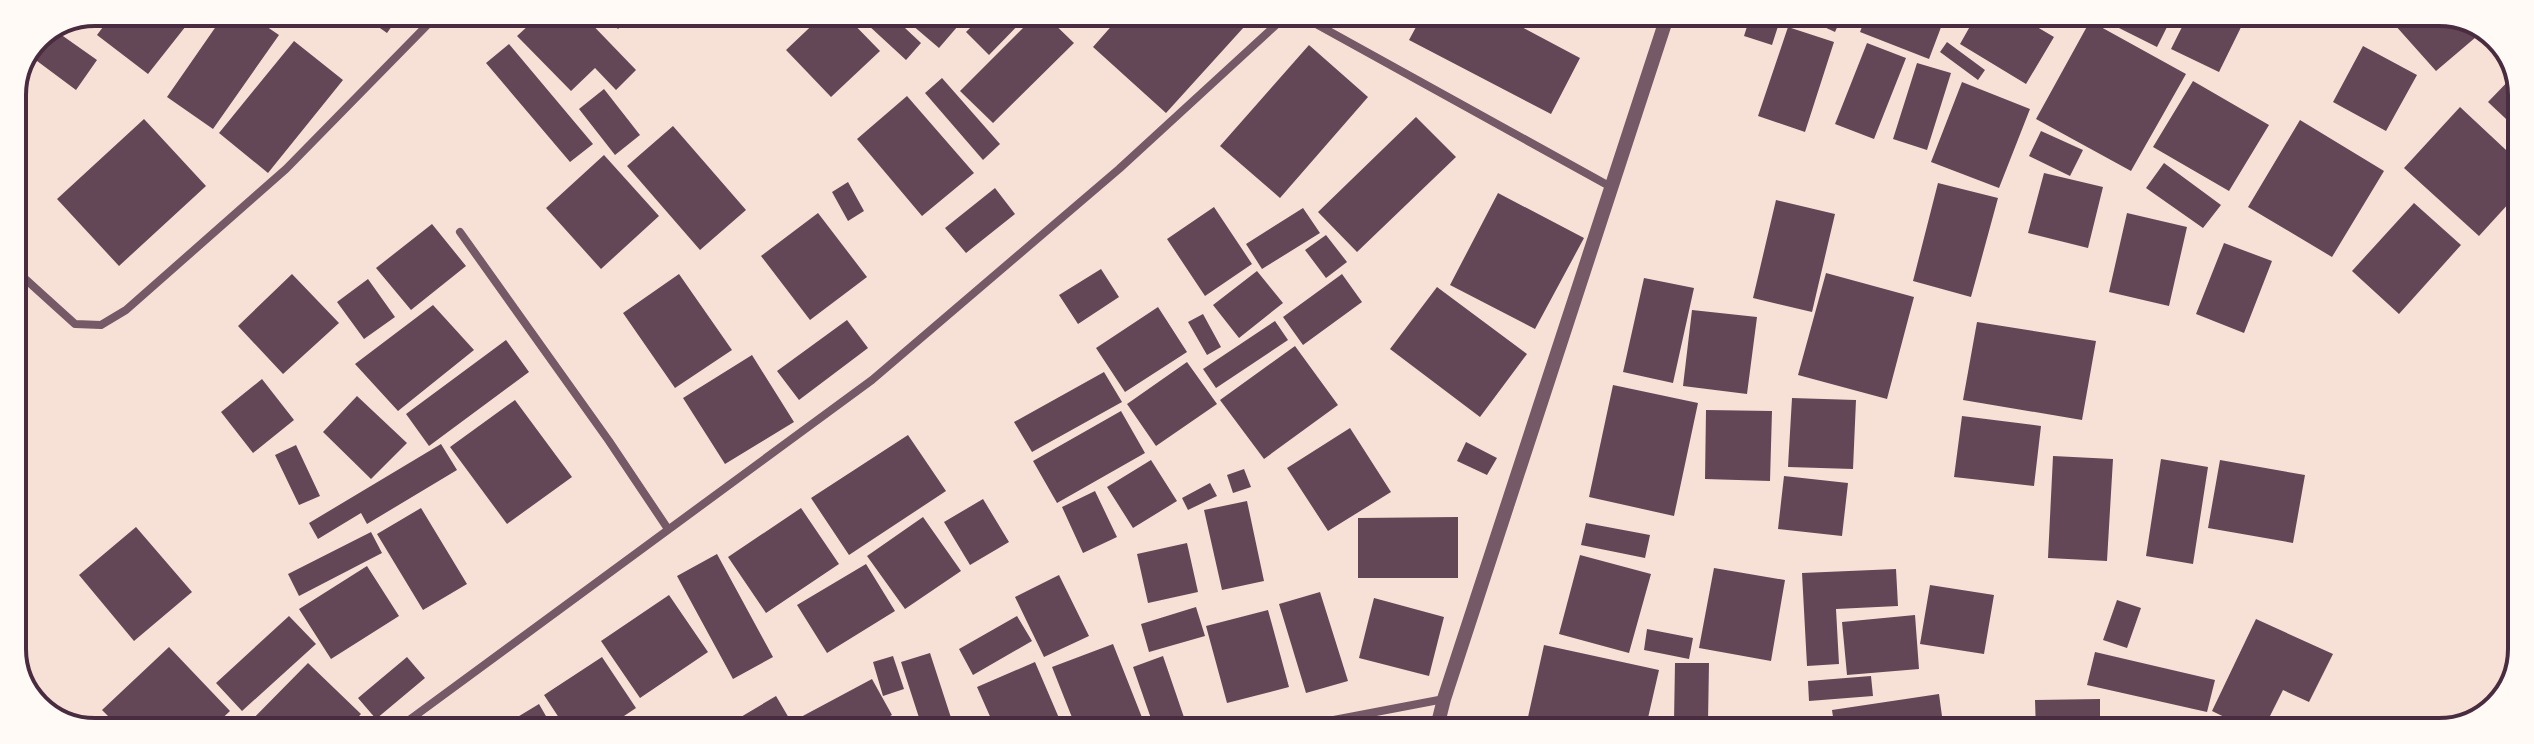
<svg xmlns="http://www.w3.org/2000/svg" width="2534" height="744" viewBox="0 0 2534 744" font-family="'Space Grotesk',sans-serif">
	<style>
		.building { fill: #644757 }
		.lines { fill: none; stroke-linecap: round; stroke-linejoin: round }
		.minor { stroke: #755966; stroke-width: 8 }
		.tertiary { stroke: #755966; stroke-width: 14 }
		.rim { fill: none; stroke: #4a2c40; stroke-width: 4 }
	</style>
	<rect width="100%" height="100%" fill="#f7e1d7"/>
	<path class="building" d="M 114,12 L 197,12 L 148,74 L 97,35 Z
		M 226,12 L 245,12 L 279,35 L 213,129 L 167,97 Z
		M 357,12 L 402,12 L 387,33 Z
		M 542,13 L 581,13 L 636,70 L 616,90 L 595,68 L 571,91 L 517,36 Z
		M 601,13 L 634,13 L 618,29 Z
		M 825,13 L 843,13 L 880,51 L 831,97 L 786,50 Z
		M 855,13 L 889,13 L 921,43 L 906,60 Z
		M 898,13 L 957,13 L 964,19 L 939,48 Z
		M 985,13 L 1030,13 L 989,55 L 966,32 Z
		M 1038,13 L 1043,13 L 1074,43 L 993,123 L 960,91 Z
		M 1123,13 L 1229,13 L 1244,27 L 1166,113 L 1093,47 Z
		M 1382,14 L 1417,14 L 1412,26 Z
		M 1423,14 L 1497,14 L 1580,58 L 1551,114 L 1409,40 Z
		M 1751,14 L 1781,17 L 1772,45 L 1744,36 Z
		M 1796,14 L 1843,14 L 1835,32 Z
		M 1867,14 L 1946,14 L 1929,59 L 1860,32 Z
		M 1977,14 L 2015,14 L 2054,37 L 2026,84 L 1960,44 Z
		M 2091,14 L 2158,15 L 2173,15 L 2157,47 Z
		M 2188,15 L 2247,15 L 2219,72 L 2171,49 Z
		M 2386,15 L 2457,15 L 2476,37 L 2436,71 Z
		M 2090,21 L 2186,74 L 2131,171 L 2036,119 Z
		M 1788,27 L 1834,42 L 1805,132 L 1758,116 Z
		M 53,29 L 97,60 L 76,90 L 29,55 L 37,36 Z
		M 294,41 L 343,80 L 268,173 L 219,133 Z
		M 1947,42 L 1985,70 L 1978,80 L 1940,52 Z
		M 1867,43 L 1906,58 L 1874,139 L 1835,124 Z
		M 509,44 L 593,144 L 570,162 L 486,63 Z
		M 1309,45 L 1368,97 L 1280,198 L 1220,146 Z
		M 2363,46 L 2417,75 L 2386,131 L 2333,102 Z
		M 1917,63 L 1951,73 L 1927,150 L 1893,139 Z
		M 2516,73 L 2522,89 L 2522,134 L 2488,102 Z
		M 942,78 L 1000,144 L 983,160 L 925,93 Z
		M 2193,81 L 2269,125 L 2229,191 L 2153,147 Z
		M 1962,82 L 2030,109 L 1999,188 L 1931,162 Z
		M 604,89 L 640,135 L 615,155 L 579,109 Z
		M 907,96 L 974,173 L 922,216 L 857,139 Z
		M 2460,107 L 2521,164 L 2521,190 L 2479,236 L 2404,168 Z
		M 1416,117 L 1456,157 L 1357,252 L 1318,212 Z
		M 144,119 L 206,186 L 119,266 L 57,199 Z
		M 2300,120 L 2384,171 L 2332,257 L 2248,207 Z
		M 673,126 L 746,210 L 700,250 L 627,166 Z
		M 2041,131 L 2083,150 L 2070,176 L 2029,156 Z
		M 604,155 L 659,216 L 601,269 L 546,208 Z
		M 2164,163 L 2221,205 L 2203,228 L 2146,188 Z
		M 2044,173 L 2103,187 L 2088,248 L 2028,233 Z
		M 848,182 L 864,211 L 848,221 L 832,192 Z
		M 1938,183 L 1998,198 L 1971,297 L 1913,281 Z
		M 995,188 L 1015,214 L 966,253 L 945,228 Z
		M 1498,193 L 1584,238 L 1535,329 L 1450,285 Z
		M 1776,200 L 1835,214 L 1812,312 L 1753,298 Z
		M 2414,203 L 2461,245 L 2399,314 L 2352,271 Z
		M 1214,207 L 1252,264 L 1205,296 L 1167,239 Z
		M 1303,208 L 1320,233 L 1262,269 L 1246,244 Z
		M 818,213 L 867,277 L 810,320 L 761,256 Z
		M 2127,213 L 2187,227 L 2169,306 L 2109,292 Z
		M 432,224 L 466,266 L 411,310 L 376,268 Z
		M 1326,235 L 1347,262 L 1326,278 L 1305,250 Z
		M 2224,243 L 2272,261 L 2244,333 L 2196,314 Z
		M 1101,269 L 1119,297 L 1078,324 L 1059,295 Z
		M 1257,271 L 1283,303 L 1239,338 L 1213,305 Z
		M 1826,273 L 1914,297 L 1887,399 L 1798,375 Z
		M 292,274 L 339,323 L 283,374 L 238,326 Z
		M 679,274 L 732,350 L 675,388 L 623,313 Z
		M 1342,274 L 1362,302 L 1303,345 L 1283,317 Z
		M 1644,278 L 1694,288 L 1673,383 L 1623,372 Z
		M 368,279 L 395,317 L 364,339 L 337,302 Z
		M 1437,287 L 1527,354 L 1480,417 L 1390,349 Z
		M 433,305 L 474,350 L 398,411 L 355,364 Z
		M 1158,307 L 1187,352 L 1125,392 L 1096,348 Z
		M 1692,310 L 1757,317 L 1747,394 L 1683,386 Z
		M 1203,314 L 1221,347 L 1207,355 L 1188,322 Z
		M 847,320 L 868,348 L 799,400 L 777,371 Z
		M 1275,321 L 1288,340 L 1216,388 L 1203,369 Z
		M 1977,322 L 2096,341 L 2082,420 L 1963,400 Z
		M 506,340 L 529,372 L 429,446 L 406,414 Z
		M 1295,346 L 1338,405 L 1264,459 L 1220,400 Z
		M 752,355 L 794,422 L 725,464 L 683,398 Z
		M 1187,362 L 1217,404 L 1156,446 L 1127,404 Z
		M 1104,372 L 1122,402 L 1032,452 L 1014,422 Z
		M 262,379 L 294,420 L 253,453 L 221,412 Z
		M 1613,385 L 1698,403 L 1674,516 L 1589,497 Z
		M 357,396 L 407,443 L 371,479 L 323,432 Z
		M 1792,398 L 1856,400 L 1853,469 L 1788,467 Z
		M 515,400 L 572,477 L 507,524 L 450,447 Z
		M 1706,410 L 1772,411 L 1770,481 L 1705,479 Z
		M 1121,411 L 1145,453 L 1057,503 L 1033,461 Z
		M 1962,416 L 2041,426 L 2034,486 L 1954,477 Z
		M 1350,428 L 1391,492 L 1328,531 L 1287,468 Z
		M 908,435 L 946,491 L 849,555 L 811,498 Z
		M 1466,442 L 1497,458 L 1487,475 L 1457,461 Z
		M 441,444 L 457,470 L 367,524 L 361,513 L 318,539 L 309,523 Z
		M 296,445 L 320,496 L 299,505 L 275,455 Z
		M 2053,456 L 2113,459 L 2107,561 L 2048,558 Z
		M 2161,459 L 2208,467 L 2193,564 L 2146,556 Z
		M 1151,460 L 1177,501 L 1133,528 L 1107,487 Z
		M 2220,460 L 2305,475 L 2293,543 L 2208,528 Z
		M 1244,469 L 1251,487 L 1233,493 L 1227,475 Z
		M 1784,476 L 1848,483 L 1842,536 L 1778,529 Z
		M 1210,483 L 1217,496 L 1188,510 L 1182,498 Z
		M 1095,491 L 1117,537 L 1083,553 L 1062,507 Z
		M 983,499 L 1009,542 L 970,565 L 944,522 Z
		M 1247,501 L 1264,581 L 1222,590 L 1204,510 Z
		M 421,508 L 467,584 L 423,610 L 377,534 Z
		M 801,508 L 839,564 L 766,613 L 728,557 Z
		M 923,517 L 961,571 L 905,609 L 867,556 Z
		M 1458,517 L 1458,578 L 1358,578 L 1358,518 Z
		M 1586,523 L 1650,535 L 1645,558 L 1581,545 Z
		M 136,527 L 192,592 L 134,641 L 79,575 Z
		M 371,532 L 382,553 L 299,596 L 288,574 Z
		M 1187,543 L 1198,592 L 1148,603 L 1137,554 Z
		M 717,554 L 773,657 L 733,679 L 677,576 Z
		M 1580,555 L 1651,574 L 1629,653 L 1559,634 Z
		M 866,564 L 895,611 L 827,653 L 797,605 Z
		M 367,566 L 399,616 L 331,659 L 299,609 Z
		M 1714,568 L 1785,580 L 1771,661 L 1699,648 Z
		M 1896,569 L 1898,606 L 1836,609 L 1839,664 L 1807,666 L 1802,573 Z
		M 1059,575 L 1089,636 L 1044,657 L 1015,597 Z
		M 1930,585 L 1994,595 L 1984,654 L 1920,644 Z
		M 1320,592 L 1348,681 L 1306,693 L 1279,604 Z
		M 669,595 L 708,652 L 640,698 L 601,641 Z
		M 1374,598 L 1444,617 L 1429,676 L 1359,658 Z
		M 2117,600 L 2141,608 L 2127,648 L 2103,640 Z
		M 1196,607 L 1205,636 L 1149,652 L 1141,624 Z
		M 1268,610 L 1289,687 L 1227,703 L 1206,626 Z
		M 1915,615 L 1919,669 L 1847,675 L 1842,622 Z
		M 289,616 L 316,644 L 242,711 L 216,683 Z
		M 1017,616 L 1032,641 L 973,675 L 959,649 Z
		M 2256,619 L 2333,654 L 2309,702 L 2283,690 L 2262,732 L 2255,732 L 2212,711 Z
		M 1647,629 L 1693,638 L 1689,659 L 1644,650 Z
		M 1113,644 L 1145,725 L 1132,730 L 1077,730 L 1052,667 Z
		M 1544,645 L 1659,670 L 1645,731 L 1593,731 L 1528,717 Z
		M 169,647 L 230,711 L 211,729 L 121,729 L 102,710 Z
		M 2095,652 L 2215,680 L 2207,712 L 2087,685 Z
		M 930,653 L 955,730 L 923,730 L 901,662 Z
		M 893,656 L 904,689 L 883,696 L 873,662 Z
		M 1163,656 L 1188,729 L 1186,730 L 1155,730 L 1133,667 Z
		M 407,657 L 425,678 L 376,719 L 358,698 Z
		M 602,657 L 636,708 L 603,730 L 567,730 L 544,695 Z
		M 1035,662 L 1062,725 L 1049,730 L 996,730 L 977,687 Z
		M 308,663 L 361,714 L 346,729 L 243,729 Z
		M 1675,663 L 1709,663 L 1708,722 L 1674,721 Z
		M 1871,676 L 1873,696 L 1809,701 L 1808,681 Z
		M 872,679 L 892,715 L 864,730 L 805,730 L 799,718 Z
		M 1939,694 L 1944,731 L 1835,731 L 1832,710 Z
		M 776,696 L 796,730 L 733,730 L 729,724 Z
		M 2100,699 L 2100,732 L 2036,731 L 2035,700 Z
		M 539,704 L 554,730 L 496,730 Z"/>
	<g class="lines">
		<path class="minor" d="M 1298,14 L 1611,187
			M 460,232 L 609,441 L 668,529
			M 12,267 L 75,324 L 101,325 L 126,310 L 286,169 L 440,12
			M 397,729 L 872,380 L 1119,169 L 1289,13
			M 1276,731 L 1444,699"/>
		<path class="tertiary" d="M 1436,731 L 1444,699 L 1668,14"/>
	</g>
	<path d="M0 0H2534V744H0ZM95 26H2439A69 69 0 0 1 2508 95V649A69 69 0 0 1 2439 718H95A69 69 0 0 1 26 649V95A69 69 0 0 1 95 26Z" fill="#fffaf5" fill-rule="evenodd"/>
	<path class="rim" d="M95 26H2439A69 69 0 0 1 2508 95V649A69 69 0 0 1 2439 718H95A69 69 0 0 1 26 649V95A69 69 0 0 1 95 26Z"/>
</svg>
